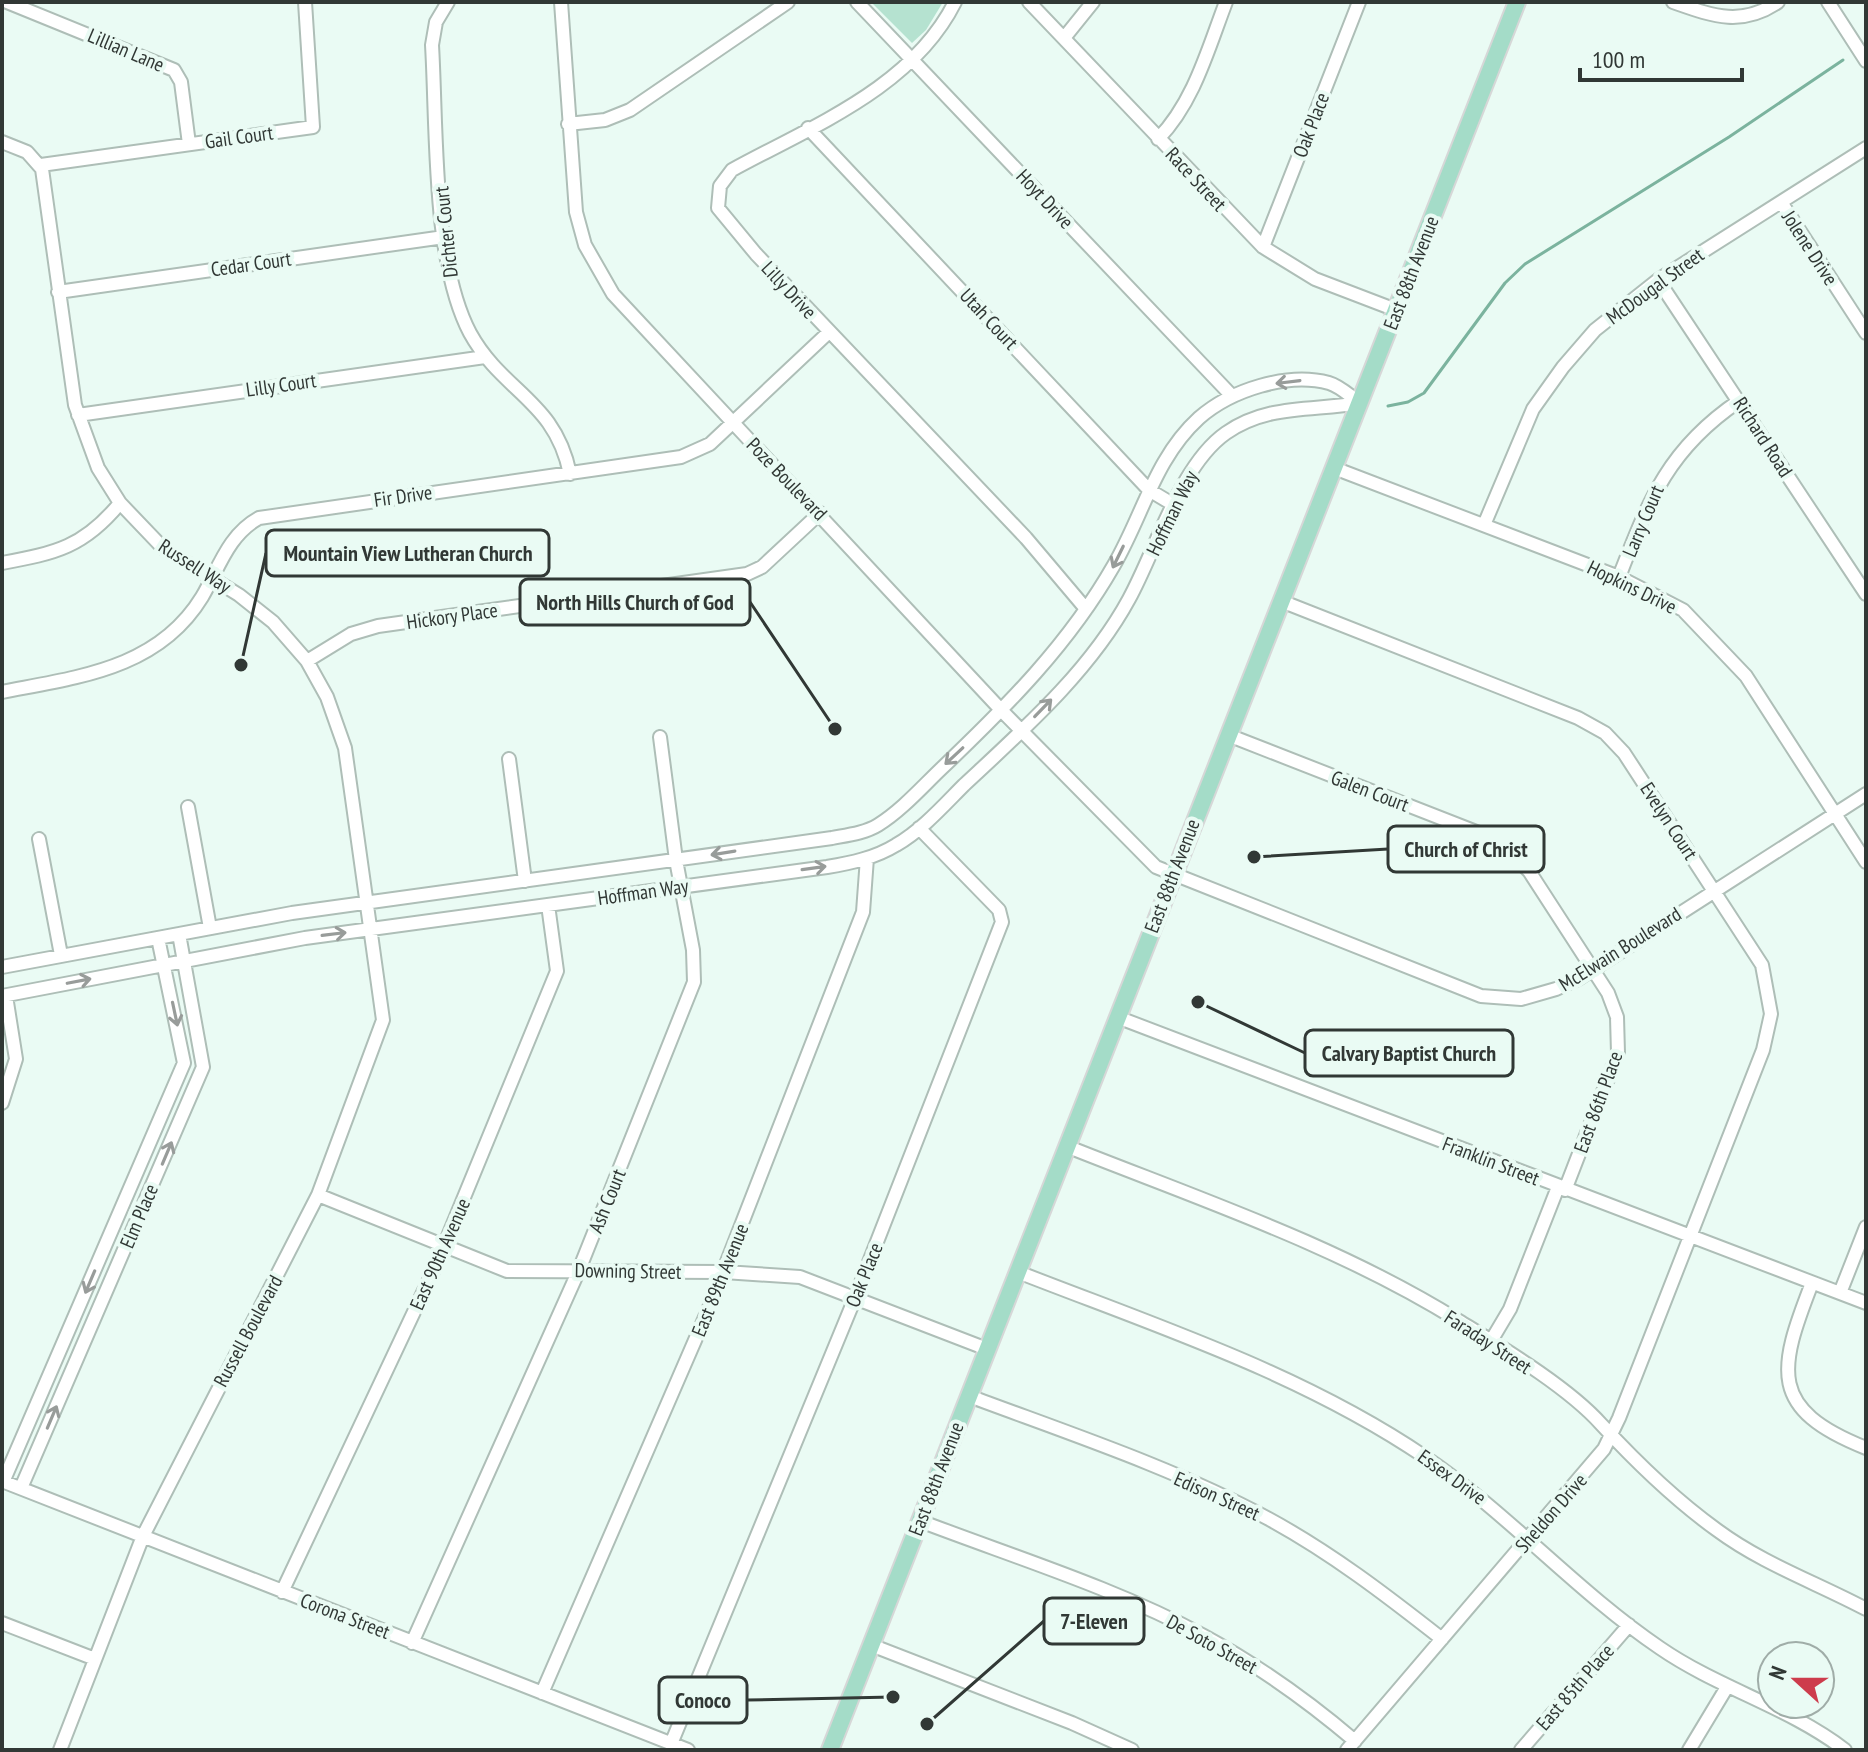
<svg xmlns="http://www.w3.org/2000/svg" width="1868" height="1752" viewBox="0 0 1868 1752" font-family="'PT Sans Narrow',sans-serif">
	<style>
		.green { fill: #b5e2d0 }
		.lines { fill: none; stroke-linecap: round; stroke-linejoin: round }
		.stream { stroke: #7bb39e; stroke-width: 3 }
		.minor-casing { stroke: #aebeb7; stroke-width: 16 }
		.major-casing { stroke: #d6d7d7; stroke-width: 20 }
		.minor { stroke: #fff; stroke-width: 12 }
		.major { stroke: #a4dcc8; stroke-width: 16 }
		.oneway { stroke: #989c9a }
		.labels { text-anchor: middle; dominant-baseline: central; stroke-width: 8; stroke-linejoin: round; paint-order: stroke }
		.street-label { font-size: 20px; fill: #313835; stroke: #eafbf4 }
		.leader { fill: none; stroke: #313835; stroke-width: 3 }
		.callout-dot { fill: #313835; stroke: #eafbf4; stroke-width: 3 }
		.callout { fill: #eafbf4; stroke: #313835; stroke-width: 3 }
		.callout-label { font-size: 22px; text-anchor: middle; font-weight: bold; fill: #313835 }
	</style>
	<rect width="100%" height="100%" fill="#eafbf4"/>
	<path class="green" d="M 871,2 L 943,2 L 926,30 L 912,43 Z"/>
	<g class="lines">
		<path class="stream" d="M 1388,406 L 1408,402 L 1424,393 L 1505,283 L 1525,264 L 1729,137 L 1843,60"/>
		<g class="minor-casing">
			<path id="minor" d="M 7,2 L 174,70 L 181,82 L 189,144
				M 448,2 L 436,22 L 432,45 C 437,128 432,261 470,333 C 503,393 555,400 570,474
				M 561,2 L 576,212 L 585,245 L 613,294 L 1002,711 L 1156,867 L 1481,996 L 1521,999 L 1556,989 L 1578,979 L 1866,794
				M 857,2 L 1232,396
				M 955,2 C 912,88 812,126 732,170 L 720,186 L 718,208 L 756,254 L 1026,538 L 1086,609
				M 1029,2 L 1263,247 L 1315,279 L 1396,310
				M 1673,2 C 1713,16 1741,27 1778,2
				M 1828,2 L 1866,61
				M 1064,38 L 1093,2
				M 568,124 L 605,120 L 630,110 L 788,2
				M 808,128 L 1149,490 L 1174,505
				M 1158,139 C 1194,102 1208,49 1226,2
				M 2,142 L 27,152 L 42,169 L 75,405 L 98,468 L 120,503 L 163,548 L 239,595 L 273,622 L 307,661 L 327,697 L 345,748 L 383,1020 L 318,1195 L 143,1536 L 60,1750
				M 41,165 L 313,127 L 305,2
				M 1781,202 L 1866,333
				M 1263,247 L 1359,2
				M 1658,280 L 1866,594
				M 58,292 L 444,237
				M 78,415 L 485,357
				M 1334,468 L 1619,577 L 1683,610 L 1746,676 L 1866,862
				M 1484,525 L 1533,409 L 1563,367 L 1595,330 L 1658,280 L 1866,148
				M 2,563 C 56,553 84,547 120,503
				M 1619,577 C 1649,500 1668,449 1739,401
				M 1281,601 L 1578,718 L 1605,733 L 1624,753 L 1762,965 L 1771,1014 L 1763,1050 L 1619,1418 L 1604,1449 L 1347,1750
				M 307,661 L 351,634 L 378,626 L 747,574 L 762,567 L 820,513
				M 2,692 C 78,677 158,669 202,597 C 219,568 228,535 259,518 L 681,457 L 710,444 L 829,332
				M 1228,735 L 1484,835 L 1509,851 L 1529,871 L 1608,993 L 1617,1017 L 1618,1053 L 1565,1190
				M 509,759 L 525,881
				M 188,807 L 210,928
				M 39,839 L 61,955
				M 2,967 L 292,913 L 832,838 C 848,835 865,833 878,825 C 902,810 922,787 942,768 C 1007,706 1069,644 1114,565 C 1143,515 1155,458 1199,418 C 1231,390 1287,372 1329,383 C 1340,386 1351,397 1360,403
				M 2,996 L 305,938 L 827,867 C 851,863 875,858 896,845 C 922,830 943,806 964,785 C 1023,730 1090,671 1129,599 C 1156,550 1180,465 1226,433 C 1268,404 1312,411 1360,403
				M 1117,1017 L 1866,1303
				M 2,1103 L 16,1059 L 6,996
				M 1066,1146 C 1199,1199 1337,1245 1459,1321 C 1501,1347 1568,1387 1601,1424 C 1636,1462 1674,1499 1717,1530 C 1763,1564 1815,1582 1866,1609
				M 318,1195 L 507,1271 L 724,1272 L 800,1277 L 987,1349
				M 1018,1272 C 1156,1326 1301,1373 1425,1457 C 1509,1514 1576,1591 1660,1648 C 1718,1688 1789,1707 1845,1750
				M 1812,1283 C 1778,1370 1768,1409 1866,1448
				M 1840,1293 L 1866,1227
				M 1491,1341 L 1510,1309 L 1558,1187
				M 969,1396 C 1068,1433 1174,1468 1267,1518 C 1330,1552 1386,1595 1442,1639
				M 2,1481 L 688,1750
				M 3,1482 L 184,1063 L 158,938
				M 21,1488 L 203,1067 L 179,934
				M 920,1521 C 1014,1557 1115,1588 1204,1636 C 1259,1666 1308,1701 1355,1741
				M 282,1592 L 437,1263 L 557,971 L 548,905
				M 2,1623 L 95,1659
				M 412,1643 L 579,1270 L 694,982 L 693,950 L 676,860 L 660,737
				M 871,1645 L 1072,1723 L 1132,1750
				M 542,1693 L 709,1308 L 863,912 L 867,858
				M 671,1744 L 855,1298 L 1002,922 L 999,910 L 919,828
				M 1521,1750 L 1629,1625
				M 1689,1750 L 1727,1687"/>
		</g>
		<g class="major-casing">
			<path id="major" d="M 830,1750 L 1517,2"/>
		</g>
		<use href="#minor" class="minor"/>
		<use href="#major" class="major"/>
	</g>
	<defs><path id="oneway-shaft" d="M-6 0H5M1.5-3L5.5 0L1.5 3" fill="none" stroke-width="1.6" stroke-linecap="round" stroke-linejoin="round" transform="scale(2)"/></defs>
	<g class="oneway">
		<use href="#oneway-shaft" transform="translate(1288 382) rotate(173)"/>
		<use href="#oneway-shaft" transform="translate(1118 557) rotate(116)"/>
		<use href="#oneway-shaft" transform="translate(1043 708) rotate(-46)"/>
		<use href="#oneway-shaft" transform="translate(954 756) rotate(137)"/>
		<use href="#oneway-shaft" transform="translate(723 853) rotate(171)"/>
		<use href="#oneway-shaft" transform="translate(814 868) rotate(-8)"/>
		<use href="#oneway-shaft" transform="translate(334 934) rotate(-7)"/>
		<use href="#oneway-shaft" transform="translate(79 981) rotate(-11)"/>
		<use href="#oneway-shaft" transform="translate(175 1014) rotate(78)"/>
		<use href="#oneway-shaft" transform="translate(167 1153) rotate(-67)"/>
		<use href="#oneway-shaft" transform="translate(90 1282) rotate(113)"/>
		<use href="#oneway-shaft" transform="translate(52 1417) rotate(-67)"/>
	</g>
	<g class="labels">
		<g class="street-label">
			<text transform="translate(126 50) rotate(23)">Lillian Lane</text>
			<text transform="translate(1311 125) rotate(-69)">Oak Place</text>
			<text transform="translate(239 137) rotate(-8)">Gail Court</text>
			<text transform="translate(1196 179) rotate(47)">Race Street</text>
			<text transform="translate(1045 199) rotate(47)">Hoyt Drive</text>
			<text transform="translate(446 232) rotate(-96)">Dichter Court</text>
			<text transform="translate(1810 248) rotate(57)">Jolene Drive</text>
			<text transform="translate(251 264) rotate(-8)">Cedar Court</text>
			<text transform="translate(1411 273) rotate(-69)">East 88th Avenue</text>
			<text transform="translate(1655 286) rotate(-36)">McDougal Street</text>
			<text transform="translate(789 290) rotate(47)">Lilly Drive</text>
			<text transform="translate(989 319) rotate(47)">Utah Court</text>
			<text transform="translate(281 385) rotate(-8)">Lilly Court</text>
			<text transform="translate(1763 437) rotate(57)">Richard Road</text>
			<text transform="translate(787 479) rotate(46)">Poze Boulevard</text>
			<text transform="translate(403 496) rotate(-8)">Fir Drive</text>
			<text transform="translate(1172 513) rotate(-64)">Hoffman Way</text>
			<text transform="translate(1643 521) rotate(-67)">Larry Court</text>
			<text transform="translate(195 566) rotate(33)">Russell Way</text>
			<text transform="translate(1632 587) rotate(26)">Hopkins Drive</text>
			<text transform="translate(452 616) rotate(-8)">Hickory Place</text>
			<text transform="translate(1370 791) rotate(21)">Galen Court</text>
			<text transform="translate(1669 821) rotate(57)">Evelyn Court</text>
			<text transform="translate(1172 876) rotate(-69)">East 88th Avenue</text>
			<text transform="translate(643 892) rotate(-8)">Hoffman Way</text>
			<text transform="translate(1620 949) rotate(-32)">McElwain Boulevard</text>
			<text transform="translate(1598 1102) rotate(-70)">East 86th Place</text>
			<text transform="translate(1491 1161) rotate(21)">Franklin Street</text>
			<text transform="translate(607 1201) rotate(-68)">Ash Court</text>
			<text transform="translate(139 1216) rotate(-67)">Elm Place</text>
			<text transform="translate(440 1254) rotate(-66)">East 90th Avenue</text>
			<text transform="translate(628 1271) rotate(1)">Downing Street</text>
			<text transform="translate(864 1275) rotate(-68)">Oak Place</text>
			<text transform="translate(720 1280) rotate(-68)">East 89th Avenue</text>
			<text transform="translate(248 1331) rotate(-62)">Russell Boulevard</text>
			<text transform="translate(1488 1342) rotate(33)">Faraday Street</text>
			<text transform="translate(1452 1477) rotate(36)">Essex Drive</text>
			<text transform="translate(936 1479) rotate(-69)">East 88th Avenue</text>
			<text transform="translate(1217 1496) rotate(24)">Edison Street</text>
			<text transform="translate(1551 1513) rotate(-49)">Sheldon Drive</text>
			<text transform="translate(345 1616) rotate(21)">Corona Street</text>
			<text transform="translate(1212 1644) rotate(29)">De Soto Street</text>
			<text transform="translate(1575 1687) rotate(-49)">East 85th Place</text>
		</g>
	</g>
	<path class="leader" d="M241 665L266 553M835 729L750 602M1254 857L1388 849M1198 1002L1305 1053M927 1724L1044 1621M893 1697L747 1700"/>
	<g class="callout-dot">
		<circle cx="241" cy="665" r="8"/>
		<circle cx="835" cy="729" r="8"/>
		<circle cx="1254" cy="857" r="8"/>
		<circle cx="1198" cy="1002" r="8"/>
		<circle cx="927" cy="1724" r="8"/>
		<circle cx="893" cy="1697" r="8"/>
	</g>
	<g class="callout">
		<rect x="266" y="530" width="283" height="46" rx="8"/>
		<rect x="520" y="579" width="230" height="46" rx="8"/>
		<rect x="1388" y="826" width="156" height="46" rx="8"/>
		<rect x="1305" y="1030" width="208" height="46" rx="8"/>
		<rect x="1044" y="1598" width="100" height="46" rx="8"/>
		<rect x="659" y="1677" width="88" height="46" rx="8"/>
	</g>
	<g class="callout-label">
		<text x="408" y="561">Mountain View Lutheran Church</text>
		<text x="635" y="610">North Hills Church of God</text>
		<text x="1466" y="857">Church of Christ</text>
		<text x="1409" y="1061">Calvary Baptist Church</text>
		<text x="1094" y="1629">7-Eleven</text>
		<text x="703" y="1708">Conoco</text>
	</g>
	<rect width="1868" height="1752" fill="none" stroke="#313835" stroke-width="8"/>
	<g transform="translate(1796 1680) rotate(291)"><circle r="38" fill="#eafbf4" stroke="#a0ada8" stroke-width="2"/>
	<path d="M0-6L14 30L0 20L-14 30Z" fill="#cd3c4c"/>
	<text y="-12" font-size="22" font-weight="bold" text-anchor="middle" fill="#313835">N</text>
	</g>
	<path d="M1580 68v12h162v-12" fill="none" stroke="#313835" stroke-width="4"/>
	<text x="1592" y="68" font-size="24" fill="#313835" stroke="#eafbf4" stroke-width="6" paint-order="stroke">100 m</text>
</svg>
